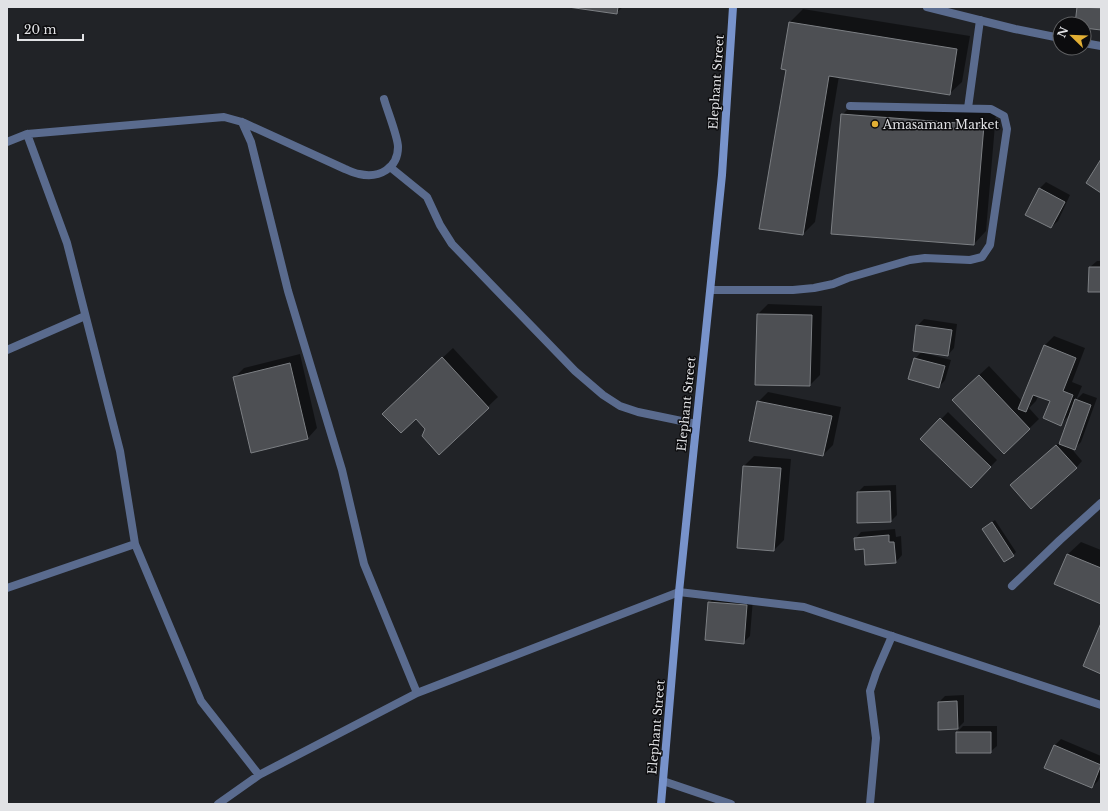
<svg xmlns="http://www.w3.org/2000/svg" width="1108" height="811" viewBox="0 0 1108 811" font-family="'Libre Baskerville',serif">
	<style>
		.shadow { fill: #0007 }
		.building { fill: #4d4f53; stroke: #7c7f83 }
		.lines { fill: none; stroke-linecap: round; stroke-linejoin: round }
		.service { stroke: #5a6b8e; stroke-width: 8 }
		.minor { stroke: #5a6b8e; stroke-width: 8 }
		.secondary { stroke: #7893cb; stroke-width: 8 }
		.poi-dot { fill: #e2af34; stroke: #0c0c0e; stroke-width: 1.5 }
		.labels { text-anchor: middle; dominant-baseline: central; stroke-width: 3; stroke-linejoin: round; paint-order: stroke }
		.street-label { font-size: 12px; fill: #e1e2e5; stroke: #0c0c0e }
		.poi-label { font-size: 12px; fill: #e1e2e5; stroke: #0c0c0e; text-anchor: start }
	</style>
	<rect width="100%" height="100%" fill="#212327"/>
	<path class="shadow" d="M 575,7 L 623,7 L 616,13 Z
		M 1078,7 L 1101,7 L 1101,29 L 1084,27 L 1084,24 L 1076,24 Z
		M 803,9 L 970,36 L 962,82 L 949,94 L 839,76 L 815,222 L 803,234 L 787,69 L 782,68 L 790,22 Z
		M 855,102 L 996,113 L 986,231 L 974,244 L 842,115 Z
		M 1046,182 L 1070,195 L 1058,221 L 1051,227 L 1039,189 Z
		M 1097,261 L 1101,261 L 1101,291 L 1090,267 Z
		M 768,304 L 822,306 L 820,375 L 810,385 L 758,314 Z
		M 924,319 L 957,324 L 954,348 L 948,355 L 924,352 L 924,353 L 951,360 L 945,380 L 939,387 L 915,359 L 922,351 L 917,326 Z
		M 1054,336 L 1085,348 L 1072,382 L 1082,386 L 1076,400 L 1083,393 L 1097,398 L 1081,442 L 1074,449 L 1070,447 L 1082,461 L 1076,468 L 1018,478 L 1061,441 L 1071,414 L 1060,424 L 1051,401 L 1038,396 L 1036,401 L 1029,408 L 1039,419 L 1004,453 L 963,390 L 989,366 L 1022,401 L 1044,346 Z
		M 453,348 L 498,397 L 439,453 L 427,429 L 416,418 L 393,404 Z
		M 300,354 L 317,428 L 308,438 L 234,378 L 244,368 Z
		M 768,392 L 841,407 L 833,445 L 823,455 L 758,402 Z
		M 948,412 L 997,460 L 971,487 L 922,439 Z
		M 754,456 L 791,459 L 784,540 L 774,550 L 738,547 L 744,466 Z
		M 896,485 L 897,515 L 891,521 L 858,492 L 864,486 Z
		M 995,520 L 1016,552 L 1013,555 L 983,529 Z
		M 895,529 L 896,537 L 901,536 L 902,555 L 896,562 L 855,539 L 861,532 Z
		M 1081,542 L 1101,550 L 1101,603 L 1056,584 L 1068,554 Z
		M 716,596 L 753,599 L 750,636 L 743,643 L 709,603 Z
		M 964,695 L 964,722 L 958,728 L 939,702 L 945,696 Z
		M 963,726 L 997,726 L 997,746 L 990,752 L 957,732 Z
		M 1061,739 L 1101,756 L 1101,774 L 1098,781 L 1092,787 L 1054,746 Z"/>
	<path class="building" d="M 568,7 L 618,7 L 617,14 Z
		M 1077,7 L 1101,8 L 1101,30 L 1084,28 L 1084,24 L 1075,24 Z
		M 789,22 L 957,49 L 950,95 L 829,76 L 803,235 L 759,229 L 786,70 L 781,69 Z
		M 841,114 L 984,125 L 974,245 L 831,234 Z
		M 1101,159 L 1101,193 L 1086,183 Z
		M 1039,188 L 1065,202 L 1051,228 L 1025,215 Z
		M 1089,267 L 1101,267 L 1101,292 L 1088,292 Z
		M 757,314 L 812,315 L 810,386 L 755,385 Z
		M 916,325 L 952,330 L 948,356 L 913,351 Z
		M 1044,345 L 1076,358 L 1063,391 L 1073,395 L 1061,426 L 1043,418 L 1050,401 L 1033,395 L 1026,412 L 1018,409 Z
		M 442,357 L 489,408 L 439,455 L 422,436 L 425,429 L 416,419 L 401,433 L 382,414 Z
		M 914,358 L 945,366 L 939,388 L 908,379 Z
		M 290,363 L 308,439 L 251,453 L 233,377 Z
		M 979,375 L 1030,429 L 1004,454 L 952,400 Z
		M 1075,399 L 1091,405 L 1075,450 L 1059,444 Z
		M 757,401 L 832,416 L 823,456 L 749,441 Z
		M 940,418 L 991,467 L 971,488 L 920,439 Z
		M 1056,445 L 1077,468 L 1031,509 L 1010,485 Z
		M 743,466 L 781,468 L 774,551 L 737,548 Z
		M 890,491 L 891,522 L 857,523 L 857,492 Z
		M 992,522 L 1014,556 L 1004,562 L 982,529 Z
		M 889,535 L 889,542 L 894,542 L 896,563 L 865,565 L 864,549 L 855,550 L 854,538 Z
		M 1067,554 L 1101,568 L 1101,604 L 1054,584 Z
		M 708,602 L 747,605 L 744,644 L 705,640 Z
		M 1101,623 L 1101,674 L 1083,666 Z
		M 957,701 L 958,729 L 938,730 L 938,702 Z
		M 956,732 L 991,732 L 991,753 L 956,753 Z
		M 1054,745 L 1101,765 L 1092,788 L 1044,768 Z"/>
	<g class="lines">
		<path class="service" d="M 968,108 L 980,20
			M 390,167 L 427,197 L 440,225 L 452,244 L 575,371 L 603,395 L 620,406 L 638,412 L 696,424
			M 711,290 L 793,290 L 814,288 L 833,284 L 848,278 L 910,260 L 925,258 L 970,260 L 982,257 L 990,245 L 1007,129 L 1004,116 L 991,109 L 850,106
			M 663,781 L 731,804
			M 870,804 L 876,738 L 870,691 L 876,673 L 892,636"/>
		<path class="minor" d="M 927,7 L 1015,29 L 1060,38
			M 1084,43 L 1101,46
			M 242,122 L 251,142 L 288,291 L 342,470 L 364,564 L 417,693
			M 27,134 L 67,243 L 120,451 L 135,544 L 201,701 L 259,775
			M 7,142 L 27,134 L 224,117 L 242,122 L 345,169 C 350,171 354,173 359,174 C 379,179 398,168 398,147 C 398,137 387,110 384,99
			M 7,350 L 85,316
			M 1012,586 L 1060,540 L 1101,503
			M 7,588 L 135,544
			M 218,804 L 259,775 L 417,693 L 679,592 L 804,607 L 1101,705"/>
		<path class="secondary" d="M 661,804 L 679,592 L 722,175 L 733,7"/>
	</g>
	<circle class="poi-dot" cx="875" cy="124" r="4"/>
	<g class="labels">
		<g class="street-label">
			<text transform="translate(716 82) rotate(-86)">Elephant Street</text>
			<text transform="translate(686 404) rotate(-84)">Elephant Street</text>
			<text transform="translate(656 727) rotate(-85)">Elephant Street</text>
		</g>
		<g class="poi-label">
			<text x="883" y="124">Amasaman Market</text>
		</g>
	</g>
	<rect width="1108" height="811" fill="none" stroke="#e1e2e5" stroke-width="16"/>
	<g transform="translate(1072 36) rotate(293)"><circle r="19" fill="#0c0c0e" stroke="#616264"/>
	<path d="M0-3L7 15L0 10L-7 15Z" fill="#e2af34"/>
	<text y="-6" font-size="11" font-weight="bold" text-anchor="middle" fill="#e1e2e5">N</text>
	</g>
	<path d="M18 34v6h65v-6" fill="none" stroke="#e1e2e5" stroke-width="2"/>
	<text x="24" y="34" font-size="12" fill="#e1e2e5" stroke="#0c0c0e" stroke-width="3" paint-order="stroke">20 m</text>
</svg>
